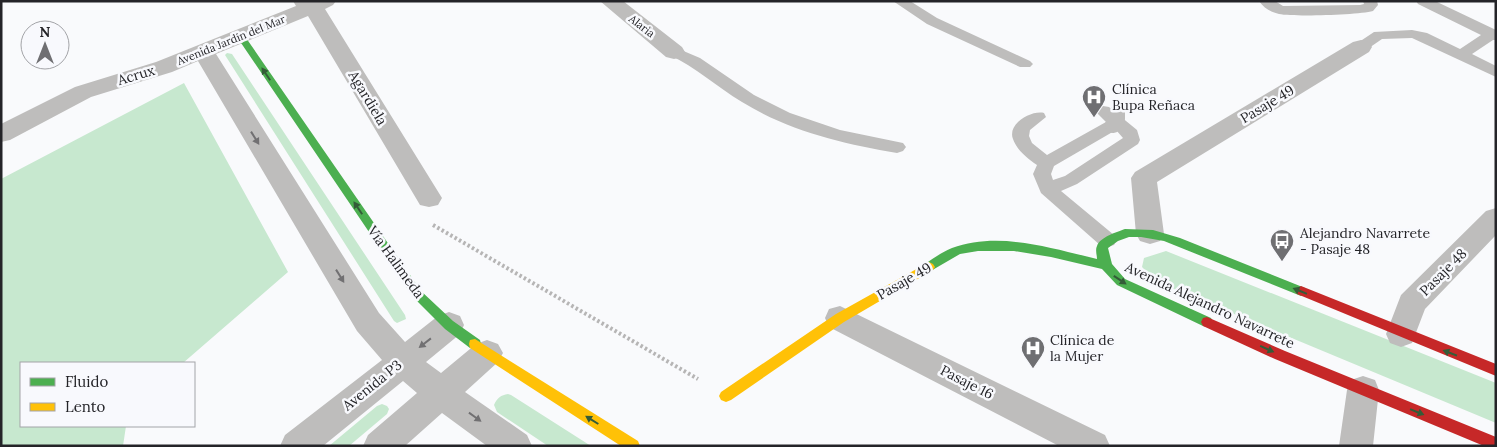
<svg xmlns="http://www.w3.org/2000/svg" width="1497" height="447" viewBox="0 0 1497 447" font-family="Lora,serif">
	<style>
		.green { fill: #c7e8cf }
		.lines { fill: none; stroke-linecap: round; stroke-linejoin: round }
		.path { stroke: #b6b5b5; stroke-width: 4; stroke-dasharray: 2.5 2.5; stroke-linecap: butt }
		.lane { fill: #bebdbc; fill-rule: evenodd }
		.street { fill: #bebdbc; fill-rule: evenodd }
		.fast { fill: #4caf50; fill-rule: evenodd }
		.slow { fill: #ffc107; fill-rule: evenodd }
		.jam { fill: #c62828; fill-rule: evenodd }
		.lane-bridge { stroke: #bebdbc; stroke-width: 16 }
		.oneway { fill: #345c38 }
		.oneway2 { fill: #717072 }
		.labels { text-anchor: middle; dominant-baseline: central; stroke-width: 5; stroke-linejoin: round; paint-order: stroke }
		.far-street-label { font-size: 11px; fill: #242428; stroke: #f8f9fd }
		.street-label { font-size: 14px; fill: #242428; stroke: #f8f9fd }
		.poi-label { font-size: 14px; fill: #242428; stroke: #f8f9fd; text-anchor: start }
	</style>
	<rect width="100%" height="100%" fill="#f9fafc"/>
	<path class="green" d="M 227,53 L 232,54 L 405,315 L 406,319 L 397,323 L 394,321 L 225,55 Z
		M 184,83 L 288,272 L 183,363 L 21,363 L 21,426 L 126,426 L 123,446 L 1,446 L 1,179 Z
		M 1166,251 L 1496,383 L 1496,423 L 1157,282 L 1142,267 L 1144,258 Z
		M 508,394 L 511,395 L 591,446 L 548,446 L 497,412 L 494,405 C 497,398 501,395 508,394 Z
		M 382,404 L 387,406 L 389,409 L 387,414 L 349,446 L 329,446 L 377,406 Z"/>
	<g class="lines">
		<path class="path" d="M 433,225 L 698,379"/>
		<path class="lane" d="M 893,1 L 910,1 L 937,18 L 1030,61 L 1033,64 L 1030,67 L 1020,67 L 927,24 Z
			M 1259,1 L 1275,1 L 1283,6 L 1360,5 L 1364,4 L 1363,1 L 1377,1 L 1378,5 L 1373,11 C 1358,15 1294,17 1279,14 C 1270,12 1264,8 1259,1 Z
			M 1416,1 L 1435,1 L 1496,30 L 1496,40 L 1493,40 L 1472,54 L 1496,66 L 1496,77 L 1412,38 L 1382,39 L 1366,50 L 1356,50 L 1354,47 L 1356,44 L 1374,32 L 1412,30 L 1427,33 L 1460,49 L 1481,35 L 1418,4 Z
			M 674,47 L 700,58 L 754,95 L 790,113 L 840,130 L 903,143 L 906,147 L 903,151 L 897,153 C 844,144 789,131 742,102 C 717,87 696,67 669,55 L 666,52 L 669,49 Z
			M 1103,106 L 1109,107 L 1137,130 L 1140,140 L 1138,144 L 1077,184 L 1061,191 L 1114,235 L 1117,240 L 1114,245 L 1107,247 L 1100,245 L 1041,193 L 1033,174 L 1037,165 C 1027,158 1017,150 1013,139 C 1007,124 1031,110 1044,113 L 1046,117 L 1030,130 L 1029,136 L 1032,143 L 1047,155 L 1106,122 L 1095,111 L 1097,107 ZM 1116,130 L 1123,138 L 1065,176 L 1053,180 L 1051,174 L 1054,166 Z"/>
		<path class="street" d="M 293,1 L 336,1 L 333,5 L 325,9 L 442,198 L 438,205 L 429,207 L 420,205 L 308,16 L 216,54 L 379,313 L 405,342 L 438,316 L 449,312 L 460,316 L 464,325 L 460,334 L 426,362 L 441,373 L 476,344 L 487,340 L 498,344 L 503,353 L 498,362 L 465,392 L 527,435 L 532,446 L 487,446 L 442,413 L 405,446 L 363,446 L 368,435 L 417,393 L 403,381 L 323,446 L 280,446 L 285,435 L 382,360 L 357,331 L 198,61 L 172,72 L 91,97 L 10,140 L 1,142 L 1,124 L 75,87 L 156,62 L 296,6 Z
			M 600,1 L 623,1 L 682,47 L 685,52 L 682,57 L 674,59 L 666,57 Z
			M 1361,40 L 1369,42 L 1372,47 L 1369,52 L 1157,182 L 1164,234 L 1160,241 L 1150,244 L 1140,241 L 1136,234 L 1131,178 L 1135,172 L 1353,42 Z
			M 1496,208 L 1496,235 L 1425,309 L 1412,343 L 1401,347 L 1390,343 L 1386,334 L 1401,295 L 1486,211 Z
			M 840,306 L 1105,435 L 1110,446 L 1059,446 L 829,327 L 825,318 L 829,309 Z
			M 1363,376 L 1375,380 L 1379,390 L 1373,446 L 1339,446 L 1347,390 L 1351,380 Z"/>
		<path class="fast" d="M 241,34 L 244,35 L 421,291 L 453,321 L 480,340 L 481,344 L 480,348 L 475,349 L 470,348 L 445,329 L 413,297 L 237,37 Z
			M 1125,229 L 1153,230 L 1180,238 L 1305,288 L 1307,291 L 1305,294 L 1301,296 L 1164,241 L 1141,237 L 1129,237 L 1118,241 L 1108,248 L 1112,264 L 1125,279 L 1211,318 L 1213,322 L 1211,326 L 1207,327 L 1203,326 L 1117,285 L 1102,269 L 1051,257 L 1014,251 L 978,251 L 960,254 L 929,272 L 925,270 L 923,267 L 925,264 C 934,258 942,252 952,248 C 998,231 1051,248 1097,259 C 1097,255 1095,250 1097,246 C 1100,237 1117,232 1125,229 Z"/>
		<path class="slow" d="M 929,262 L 933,264 L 935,267 L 933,270 L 844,322 L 731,400 L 726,402 L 721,400 L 719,396 L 721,392 L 836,314 Z
			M 475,339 L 638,441 L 640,446 L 621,446 L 470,348 L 469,344 L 470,340 Z"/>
		<path class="jam" d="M 1301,286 L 1496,364 L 1496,376 L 1297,294 L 1295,291 L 1297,288 Z
			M 1207,317 L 1285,351 L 1496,437 L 1496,446 L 1484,446 L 1275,359 L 1203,326 L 1201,322 L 1203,318 Z"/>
		<path class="lane-bridge" d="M 1113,125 L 1117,119 L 1117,113"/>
	</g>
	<defs><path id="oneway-solid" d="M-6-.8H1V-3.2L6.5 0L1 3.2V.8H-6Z" transform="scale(1.25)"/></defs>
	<g class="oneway">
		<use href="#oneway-solid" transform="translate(266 74) rotate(-124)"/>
		<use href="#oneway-solid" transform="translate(358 208) rotate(-124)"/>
		<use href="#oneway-solid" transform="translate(1120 280) rotate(34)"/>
		<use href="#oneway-solid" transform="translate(1300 291) rotate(-158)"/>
		<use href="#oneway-solid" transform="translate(1267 349) rotate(24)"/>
		<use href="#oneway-solid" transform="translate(1450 353) rotate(-159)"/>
		<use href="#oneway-solid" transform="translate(1417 412) rotate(22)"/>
		<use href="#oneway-solid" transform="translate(592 420) rotate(-148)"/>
	</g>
	<g class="oneway2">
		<use href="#oneway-solid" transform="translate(255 138) rotate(58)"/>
		<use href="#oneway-solid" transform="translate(340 276) rotate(58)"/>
		<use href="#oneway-solid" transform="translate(425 343) rotate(142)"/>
		<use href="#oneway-solid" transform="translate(475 417) rotate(36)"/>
	</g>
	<defs>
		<g id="hospital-pin" transform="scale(1.25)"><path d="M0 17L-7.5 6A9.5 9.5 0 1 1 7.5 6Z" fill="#6f6f72" stroke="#f8f9fd"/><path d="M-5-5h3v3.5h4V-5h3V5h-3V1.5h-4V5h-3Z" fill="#fff"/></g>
		<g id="bus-pin" transform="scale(1.25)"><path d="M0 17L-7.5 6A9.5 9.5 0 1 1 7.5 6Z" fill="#6f6f72" stroke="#f8f9fd"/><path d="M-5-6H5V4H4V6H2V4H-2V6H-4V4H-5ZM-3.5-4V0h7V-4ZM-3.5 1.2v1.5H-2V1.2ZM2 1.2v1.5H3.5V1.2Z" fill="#fff"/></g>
	</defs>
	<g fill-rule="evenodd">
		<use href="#hospital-pin" x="1094" y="97"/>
		<use href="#bus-pin" x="1282" y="241"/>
		<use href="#hospital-pin" x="1033" y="348"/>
	</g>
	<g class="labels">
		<g class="far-street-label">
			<text transform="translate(642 26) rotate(38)">Alaria</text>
			<text transform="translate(231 40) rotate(-22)">Avenida Jardín del Mar</text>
		</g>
		<g class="street-label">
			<text transform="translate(136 75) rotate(-17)">Acrux</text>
			<text transform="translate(368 98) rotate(59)">Agardiela</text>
			<text transform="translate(1267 104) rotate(-31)">Pasaje 49</text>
			<text transform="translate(396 262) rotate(54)">Vía Halimeda</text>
			<text transform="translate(1443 272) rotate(-45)">Pasaje 48</text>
			<text transform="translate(904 281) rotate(-30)">Pasaje 49</text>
			<text transform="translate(1210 305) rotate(25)">Avenida Alejandro Navarrete</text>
			<text transform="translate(967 382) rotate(27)">Pasaje 16</text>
			<text transform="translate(372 385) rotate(-39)">Avenida P3</text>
		</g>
		<g class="poi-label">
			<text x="1112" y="89">Clínica<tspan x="1112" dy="16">Bupa Reñaca</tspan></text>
			<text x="1300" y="233">Alejandro Navarrete<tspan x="1300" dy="16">- Pasaje 48</tspan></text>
			<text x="1050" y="340">Clínica de<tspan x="1050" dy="16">la Mujer</tspan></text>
		</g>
	</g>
	<rect width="1497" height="447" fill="none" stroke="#242428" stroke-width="5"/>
	<rect x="20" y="362" width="175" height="65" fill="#f8f9fd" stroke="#a3a4a8"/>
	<rect x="30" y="378" width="25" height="8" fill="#4caf50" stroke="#a3a4a8"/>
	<text x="65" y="387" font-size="15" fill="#242428">Fluido</text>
	<rect x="30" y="403" width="25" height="8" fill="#ffc107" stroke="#a3a4a8"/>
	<text x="65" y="412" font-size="15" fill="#242428">Lento</text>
	<g transform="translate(45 45)"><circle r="24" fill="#f8f9fd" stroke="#a3a4a8"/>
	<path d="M0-4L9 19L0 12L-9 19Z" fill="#6f6f72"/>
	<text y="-8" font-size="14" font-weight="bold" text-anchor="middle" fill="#242428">N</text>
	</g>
</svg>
